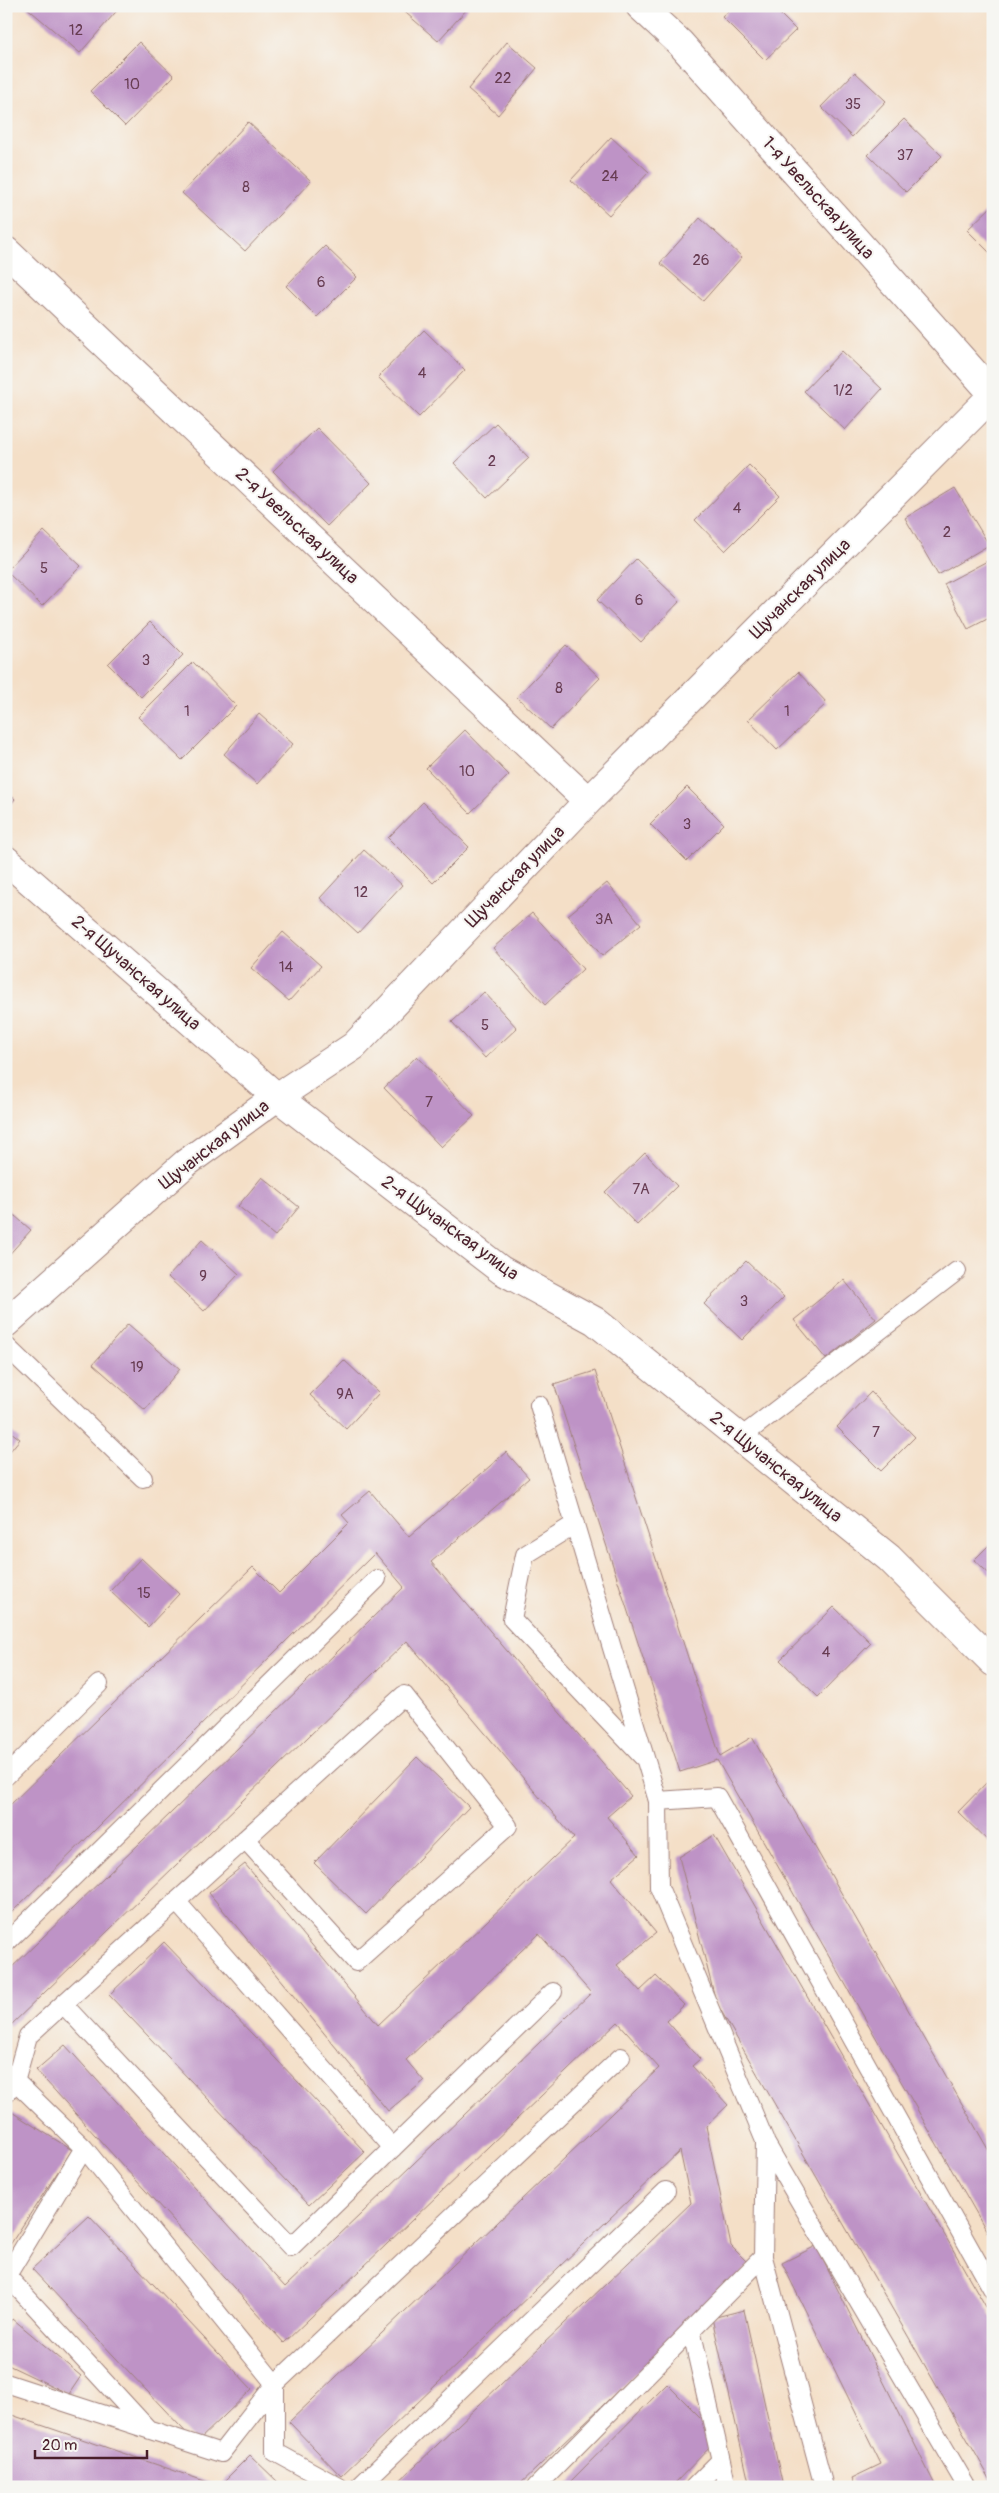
<svg xmlns="http://www.w3.org/2000/svg" width="999" height="2493" viewBox="0 0 999 2493" font-family="Pangolin,sans-serif">
	<style>
		.building { fill: #be93c6 }
		.lines { fill: none; stroke-linecap: round; stroke-linejoin: round }
		.service-casing { stroke: #9f7f79; stroke-width: 20 }
		.minor-casing { stroke: #9f7f79; stroke-width: 30 }
		.service { stroke: #fff; stroke-width: 18 }
		.minor { stroke: #fff; stroke-width: 28 }
		.labels { text-anchor: middle; dominant-baseline: central; stroke-width: 4; stroke-linejoin: round; paint-order: stroke }
		.number-label { font-size: 15px; fill: #673c52 }
		.street-label { font-size: 18px; fill: #4a1f2b; stroke: #f6f6f2 }
	</style>
	<rect width="100%" height="100%" fill="#f6f6f2"/>
	<filter id="ink" filterUnits="userSpaceOnUse"><feTurbulence type="fractalNoise" baseFrequency=".02" numOctaves="2"/><feDisplacementMap in="SourceGraphic" scale="10" xChannelSelector="R" yChannelSelector="G"/><feConvolveMatrix kernelMatrix="1 2 1 2 8 2 1 2 1" color-interpolation-filters="sRGB"/></filter>
	<filter id="wash" filterUnits="userSpaceOnUse"><feTurbulence type="fractalNoise" baseFrequency=".0096" numOctaves="4" result="noise"/><feDisplacementMap in="SourceGraphic" scale="20" xChannelSelector="R" yChannelSelector="G"/><feGaussianBlur stdDeviation="1.12" result="paint"/><feColorMatrix in="noise" values="0 0 0 0 0 0 0 0 0 0 0 0 0 0 0 0 0 1.4 0 .05"/><feComposite in="paint" operator="in"/></filter>
	<g filter="url(#wash)">
		<rect width="100%" height="100%" fill="#f4dfc7"/>
		<g id="blocks">
			<path class="building" d="M 25,6 L 121,6 L 80,53 Z
				M 398,6 L 466,6 L 468,8 L 438,41 Z
				M 734,6 L 772,6 L 796,30 L 765,60 L 722,17 Z
				M 139,42 L 174,76 L 125,126 L 90,91 Z
				M 507,42 L 537,68 L 498,115 L 468,89 Z
				M 855,72 L 886,101 L 852,137 L 821,107 Z
				M 904,119 L 942,156 L 906,192 L 868,155 Z
				M 248,122 L 311,181 L 245,251 L 182,193 Z
				M 611,137 L 649,172 L 609,215 L 571,180 Z
				M 993,205 L 993,256 L 967,230 Z
				M 700,218 L 742,257 L 703,301 L 660,263 Z
				M 325,246 L 357,277 L 317,317 L 286,286 Z
				M 424,330 L 465,370 L 419,417 L 378,377 Z
				M 842,351 L 882,389 L 845,430 L 804,391 Z
				M 496,423 L 529,458 L 487,498 L 454,463 Z
				M 317,428 L 371,483 L 327,526 L 273,471 Z
				M 749,465 L 780,496 L 725,551 L 695,520 Z
				M 955,488 L 989,545 L 938,575 L 905,518 Z
				M 44,531 L 81,566 L 42,606 L 6,571 Z
				M 993,558 L 993,616 L 968,629 L 944,584 Z
				M 636,559 L 680,601 L 641,642 L 597,600 Z
				M 150,622 L 183,655 L 141,697 L 108,664 Z
				M 566,645 L 600,678 L 551,729 L 517,697 Z
				M 193,662 L 236,706 L 182,760 L 138,717 Z
				M 798,672 L 827,703 L 777,750 L 748,720 Z
				M 259,714 L 293,744 L 257,784 L 224,754 Z
				M 465,730 L 509,775 L 470,813 L 426,768 Z
				M 687,787 L 724,824 L 687,861 L 650,824 Z
				M 6,791 L 15,799 L 6,810 Z
				M 423,802 L 469,847 L 433,883 L 388,838 Z
				M 364,850 L 402,885 L 358,933 L 320,898 Z
				M 607,883 L 641,924 L 602,956 L 568,915 Z
				M 532,913 L 583,969 L 545,1005 L 493,948 Z
				M 283,932 L 321,966 L 289,1001 L 251,968 Z
				M 484,992 L 517,1028 L 485,1058 L 452,1022 Z
				M 417,1056 L 474,1116 L 441,1147 L 384,1088 Z
				M 645,1153 L 677,1186 L 637,1225 L 605,1192 Z
				M 262,1177 L 299,1207 L 275,1236 L 238,1206 Z
				M 6,1208 L 31,1230 L 6,1258 Z
				M 202,1240 L 239,1274 L 204,1311 L 168,1277 Z
				M 746,1261 L 784,1297 L 742,1340 L 704,1304 Z
				M 844,1280 L 876,1319 L 826,1359 L 794,1320 Z
				M 128,1324 L 180,1369 L 145,1410 L 93,1364 Z
				M 344,1360 L 379,1393 L 346,1429 L 310,1395 Z
				M 595,1371 L 720,1756 L 752,1737 L 993,2158 L 993,2242 L 717,1760 L 680,1772 L 554,1384 Z
				M 871,1392 L 915,1437 L 881,1471 L 837,1427 Z
				M 6,1428 L 20,1439 L 6,1456 Z
				M 506,1452 L 529,1478 L 431,1562 L 631,1796 L 607,1817 L 639,1855 L 611,1879 L 656,1933 L 617,1965 L 640,1991 L 656,1976 L 684,2005 L 667,2021 L 700,2059 L 692,2066 L 728,2105 L 706,2126 L 731,2246 L 750,2265 L 517,2487 L 393,2487 L 691,2203 L 680,2151 L 341,2476 L 289,2422 L 659,2068 L 618,2022 L 284,2343 L 36,2070 L 65,2045 L 285,2287 L 591,1993 L 539,1934 L 406,2060 L 424,2081 L 388,2111 L 209,1893 L 245,1864 L 378,2025 L 574,1838 L 407,1641 L 10,2026 L 6,2022 L 6,1973 L 404,1587 L 375,1553 L 6,1918 L 6,1809 L 253,1567 L 279,1593 L 349,1523 L 342,1515 L 370,1491 L 409,1537 Z
				M 993,1541 L 993,1577 L 974,1560 Z
				M 141,1558 L 179,1594 L 148,1627 L 110,1591 Z
				M 834,1607 L 871,1643 L 818,1697 L 780,1660 Z
				M 417,1757 L 469,1807 L 366,1914 L 314,1863 Z
				M 991,1778 L 993,1780 L 993,1846 L 958,1812 Z
				M 714,1835 L 993,2319 L 993,2484 L 716,2002 L 679,1857 Z
				M 164,1942 L 365,2152 L 309,2205 L 109,1995 Z
				M 10,2111 L 72,2150 L 6,2251 L 6,2117 Z
				M 89,2216 L 252,2389 L 196,2443 L 32,2269 Z
				M 816,2246 L 936,2487 L 856,2487 L 852,2478 L 881,2464 L 782,2263 Z
				M 744,2310 L 783,2487 L 750,2487 L 712,2318 Z
				M 13,2319 L 81,2376 L 69,2394 L 6,2364 L 6,2329 Z
				M 667,2384 L 720,2437 L 671,2487 L 565,2487 Z
				M 6,2413 L 219,2486 L 250,2455 L 280,2484 L 287,2487 L 6,2487 Z"/>
		</g>
	</g>
	<g filter="url(#ink)">
		<use href="#blocks" fill-opacity="0" stroke="#9f7f79" stroke-width="1"/>
		<g class="lines">
			<g class="service-casing">
				<path id="service" d="M 6,1346 L 143,1478
					M 539,1405 L 658,1801 L 659,1887 L 765,2141 L 763,2257 L 824,2487
					M 740,1438 L 957,1271
					M 575,1524 L 525,1555 L 512,1619 L 643,1757
					M 6,1776 L 99,1684
					M 658,1801 L 717,1797 L 993,2290
					M 176,1901 L 393,2148
					M 6,1943 L 377,1579
					M 63,2004 L 291,2247 L 553,1992
					M 7,2073 L 84,2148 L 275,2384 L 275,2452 L 339,2487
					M 6,2093 L 15,2082 L 28,2036 L 404,1695 L 508,1826 L 356,1962 L 245,1839
					M 765,2142 L 967,2487
					M 7,2276 L 147,2428
					M 6,2277 L 84,2148
					M 691,2329 L 727,2487
					M 6,2383 L 221,2453 L 275,2384 L 621,2057
					M 359,2487 L 666,2191
					M 536,2487 L 763,2257
					M 694,2487 L 720,2461"/>
			</g>
			<g class="minor-casing">
				<path id="minor" d="M 640,6 L 680,43 L 993,394
					M 6,251 L 588,801
					M 6,860 L 277,1097 L 501,1270 L 595,1321 L 889,1558 L 993,1662
					M 6,1323 L 186,1163 L 277,1097 L 354,1046 L 588,801 L 993,395"/>
			</g>
			<use href="#service" class="service"/>
			<use href="#minor" class="minor"/>
		</g>
	</g>
	<g class="labels">
		<g class="number-label">
			<text x="76" y="30">12</text>
			<text x="503" y="78">22</text>
			<text x="132" y="84">10</text>
			<text x="853" y="104">35</text>
			<text x="905" y="155">37</text>
			<text x="610" y="176">24</text>
			<text x="246" y="187">8</text>
			<text x="701" y="260">26</text>
			<text x="321" y="282">6</text>
			<text x="422" y="373">4</text>
			<text x="843" y="390">1/2</text>
			<text x="492" y="461">2</text>
			<text x="737" y="508">4</text>
			<text x="947" y="532">2</text>
			<text x="44" y="568">5</text>
			<text x="639" y="600">6</text>
			<text x="146" y="660">3</text>
			<text x="559" y="688">8</text>
			<text x="187" y="711">1</text>
			<text x="787" y="711">1</text>
			<text x="467" y="771">10</text>
			<text x="687" y="824">3</text>
			<text x="361" y="892">12</text>
			<text x="604" y="919">3А</text>
			<text x="286" y="967">14</text>
			<text x="485" y="1025">5</text>
			<text x="429" y="1102">7</text>
			<text x="641" y="1189">7А</text>
			<text x="203" y="1276">9</text>
			<text x="744" y="1301">3</text>
			<text x="137" y="1367">19</text>
			<text x="345" y="1394">9А</text>
			<text x="876" y="1432">7</text>
			<text x="144" y="1593">15</text>
			<text x="826" y="1652">4</text>
		</g>
		<g class="street-label">
			<text transform="translate(818 198) rotate(48)">1-я Увельская улица</text>
			<text transform="translate(297 526) rotate(43)">2-я Увельская улица</text>
			<text transform="translate(800 589) rotate(-45)">Щучанская улица</text>
			<text transform="translate(515 877) rotate(-46)">Щучанская улица</text>
			<text transform="translate(136 973) rotate(41)">2-я Щучанская улица</text>
			<text transform="translate(214 1145) rotate(-38)">Щучанская улица</text>
			<text transform="translate(450 1228) rotate(36)">2-я Щучанская улица</text>
			<text transform="translate(776 1467) rotate(39)">2-я Щучанская улица</text>
		</g>
	</g>
	<rect width="999" height="2493" fill="none" stroke="#f6f6f2" stroke-width="25"/>
	<path d="M35 2450v8h112v-8" fill="none" stroke="#4a1f2b" stroke-width="2.5"/>
	<text x="42" y="2450" font-size="15" fill="#4a1f2b" stroke="#f6f6f2" stroke-width="4" paint-order="stroke">20 m</text>
</svg>
